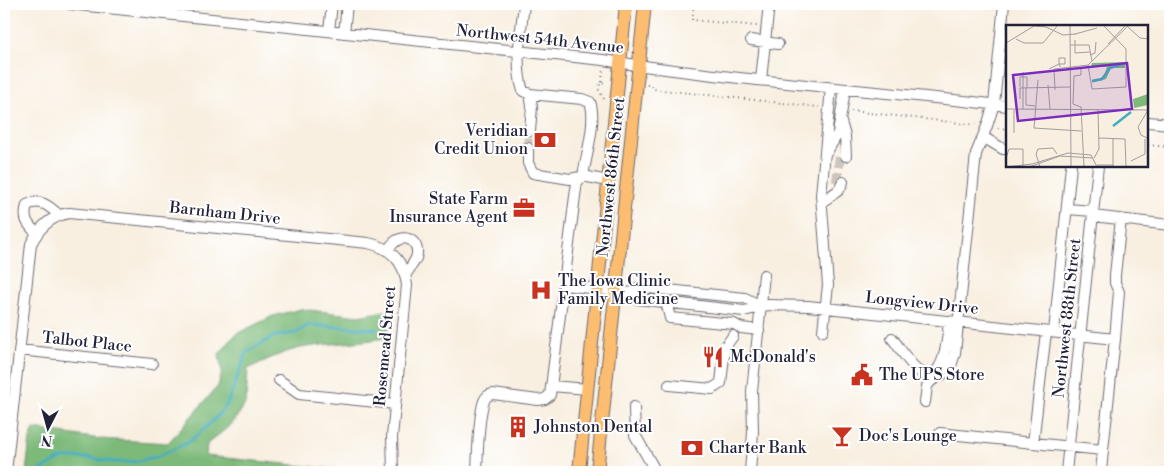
<svg xmlns="http://www.w3.org/2000/svg" width="1174" height="476" viewBox="0 0 1174 476" font-family="'Libre Bodoni',serif">
	<style>
		.forest { fill: #7dba79; stroke: #506e5a }
		.lines { fill: none; stroke-linecap: round; stroke-linejoin: round }
		.stream { stroke: #43adc2; stroke-width: 3 }
		.minor-tunnel { stroke: #cdc6bf; stroke-width: 10; stroke-dasharray: 10 5; stroke-linecap: butt }
		.minor-casing { stroke: #6d6a75; stroke-width: 12 }
		.major-casing { stroke: #6d6a75; stroke-width: 14 }
		.path { stroke: #6d6a75; stroke-width: 2; stroke-dasharray: 1 4; stroke-linecap: butt }
		.minor { stroke: #fff; stroke-width: 10 }
		.major { stroke: #fcbd6f; stroke-width: 12 }
		.labels { text-anchor: middle; dominant-baseline: central; stroke-width: 4; stroke-linejoin: round; paint-order: stroke }
		.street-label { font-size: 16px; fill: #22223b; stroke: #fff }
		.poi-label { font-size: 16px; fill: #22223b; stroke: #fff; text-anchor: start }
		.inset-river { fill: none; stroke: #43adc2; stroke-width: 2.5 }
		.inset-road { fill: none; stroke: #a29d9e; stroke-width: 1 }
		.view { fill: #7b2cbf; fill-opacity: 0.15; stroke: #7b2cbf; stroke-width: 2.5 }
		.inset-edge { fill: none; stroke: #22223b; stroke-width: 2.5 }
	</style>
	<rect width="100%" height="100%" fill="#fff"/>
	<filter id="ink" filterUnits="userSpaceOnUse"><feTurbulence type="fractalNoise" baseFrequency=".02" numOctaves="2"/><feDisplacementMap in="SourceGraphic" scale="10" xChannelSelector="R" yChannelSelector="G"/><feConvolveMatrix kernelMatrix="1 2 1 2 8 2 1 2 1" color-interpolation-filters="sRGB"/></filter>
	<filter id="wash" filterUnits="userSpaceOnUse"><feTurbulence type="fractalNoise" baseFrequency=".0096" numOctaves="4" result="noise"/><feDisplacementMap in="SourceGraphic" scale="20" xChannelSelector="R" yChannelSelector="G"/><feGaussianBlur stdDeviation="1.12" result="paint"/><feColorMatrix in="noise" values="0 0 0 0 0 0 0 0 0 0 0 0 0 0 0 0 0 1.4 0 .05"/><feComposite in="paint" operator="in"/></filter>
	<g filter="url(#wash)">
		<rect width="100%" height="100%" fill="#f8efe0"/>
		<path class="forest" d="M 301,309 L 358,316 L 386,311 L 390,326 L 384,338 C 358,343 332,343 306,347 C 287,350 265,360 248,369 L 246,403 L 232,424 L 207,444 L 206,456 L 364,472 L 26,472 L 30,439 L 34,429 L 100,439 L 168,443 L 218,386 L 222,372 L 219,354 L 236,334 L 273,316 Z"/>
		<g class="lines">
			<path class="stream" d="M 41,470 L 63,458 L 88,458 L 114,462 L 133,462 L 156,457 L 183,445 L 195,437 L 214,420 L 227,404 L 247,352 L 275,336 L 296,333 L 309,325 L 376,329"/>
		</g>
	</g>
	<g filter="url(#ink)">
		<g class="lines">
			<path class="minor-tunnel" d="M 528,148 L 530,131
				M 837,182 L 840,155"/>
			<g class="minor-casing">
				<path id="minor" d="M 69,4 L 603,60 C 737,81 873,90 1008,106
					M 329,31 L 332,4
					M 344,33 L 347,4
					M 751,40 L 778,44
					M 761,80 L 769,4
					M 530,94 L 532,106 L 530,131
					M 841,122 L 845,136 L 846,156
					M 1148,122 L 1170,124
					M 983,137 L 1003,149 L 1008,149
					M 528,148 L 528,163 L 533,173 L 570,179 L 583,176 L 608,181
					M 827,152 L 838,133 L 845,90
					M 822,202 L 839,190 L 843,182
					M 1067,209 L 1093,211
					M 1093,216 L 1170,225
					M 36,233 C 27,223 23,219 27,205 C 40,198 49,206 59,215
					M 387,250 C 390,247 393,243 396,241 C 408,233 421,244 416,258 C 414,263 409,269 406,274
					M 564,285 L 632,293 L 637,299 L 744,311 L 768,305 L 808,306 L 1115,339 L 1119,292 L 1115,283 L 1115,275 L 1121,219
					M 632,293 L 639,287 L 745,298 L 761,306
					M 666,302 L 670,318 L 734,324 L 741,328 L 759,330
					M 823,331 L 828,285 L 821,195 L 831,88
					M 1046,332 L 1033,443 L 1103,450 L 1115,339
					M 1054,332 L 1071,166
					M 892,338 C 899,347 910,365 919,371 C 945,389 948,333 949,321
					M 19,350 L 152,364
					M 279,380 L 299,394 L 395,404
					M 669,385 L 712,389 L 721,383 L 725,347 L 733,336
					M 551,386 L 588,389
					M 925,402 L 927,386 L 931,381 L 946,372 L 952,363 L 955,353 L 976,154 L 987,126 L 994,104 L 1004,4
					M 634,407 L 635,435 L 656,472
					M 940,433 L 1033,443
					M 6,472 L 31,244 C 39,228 51,216 69,213 L 368,243 C 391,248 404,261 407,285 L 392,437 L 393,472
					M 477,472 C 478,453 478,418 484,401 C 486,396 488,395 493,394 L 538,400 L 545,399 L 550,395 L 575,196 L 577,182 L 583,176 C 586,156 597,120 590,102 L 582,99 L 530,94 L 523,91 C 514,63 521,32 524,4
					M 750,472 L 753,432 L 752,391 L 764,275
					M 1066,472 L 1098,166
					M 1101,472 L 1103,450"/>
			</g>
			<g class="major-casing">
				<path id="major" d="M 579,472 L 626,4
					M 597,472 L 645,4"/>
			</g>
			<path class="path" d="M 694,4 L 692,20 L 757,26
				M 603,49 L 604,43
				M 602,82 L 603,69
				M 647,85 L 651,85 L 653,89 L 819,107
				M 604,99 L 599,90 L 600,83 L 607,82
				M 851,111 L 978,125
				M 998,128 L 1008,129
				M 1148,145 L 1170,147"/>
			<use href="#minor" class="minor"/>
			<use href="#major" class="major"/>
		</g>
	</g>
	<defs>
		<g id="bank-bare" transform="scale(1.725)"><path d="M-6-4H6V4H-6ZM0-2.3a2.3 2.3 0 1 0 0 4.6a2.3 2.3 0 1 0 0-4.6Z" fill="#c8321e" stroke="#fff" stroke-width="2.5" paint-order="stroke"/></g>
		<g id="office-bare" transform="scale(1.725)"><path d="M-6-3h4V-5.5h4V-3h4V5H-6ZM-1-4.5V-3h2v-1.5ZM-6 0V1H6V0Z" fill="#c8321e" stroke="#fff" stroke-width="2.5" paint-order="stroke"/></g>
		<g id="hospital-bare" transform="scale(1.725)"><path d="M-5-5h3v3.5h4V-5h3V5h-3V1.5h-4V5h-3Z" fill="#c8321e" stroke="#fff" stroke-width="2.5" paint-order="stroke"/></g>
		<g id="restaurant-bare" transform="scale(1.725)"><path d="M-5-6h1v4h1v-4h1v4h1v-4h1v5L-1.5 .5V6h-2V.5L-5-1ZM5-6V6H3V1.5H1.5Q1.5-4 5-6Z" fill="#c8321e" stroke="#fff" stroke-width="2.5" paint-order="stroke"/></g>
		<g id="civic-bare" transform="scale(1.725)"><path d="M-.6-6.5H3V-4.5H.6V-3L4-1V1h2V6H-6V1h2V-1L-.6-3ZM-1.2 2.5V6h2.4V2.5Z" fill="#c8321e" stroke="#fff" stroke-width="2.5" paint-order="stroke"/></g>
		<g id="building-bare" transform="scale(1.725)"><path d="M-4-6H4V6H1V3H-1V6H-4ZM-2.5-4.3h1.7v1.8h-1.7ZM.8-4.3h1.7v1.8H.8ZM-2.5-1h1.7V.8h-1.7ZM.8-1h1.7V.8H.8Z" fill="#c8321e" stroke="#fff" stroke-width="2.5" paint-order="stroke"/></g>
		<g id="bar-bare" transform="scale(1.725)"><path d="M-6-5H6L.8 .8V4.5H3.5V6h-7V4.5H-.8V.8Z" fill="#c8321e" stroke="#fff" stroke-width="2.5" paint-order="stroke"/></g>
	</defs>
	<g fill-rule="evenodd">
		<use href="#bank-bare" x="545" y="140"/>
		<use href="#office-bare" x="524" y="208"/>
		<use href="#hospital-bare" x="541" y="290"/>
		<use href="#restaurant-bare" x="713" y="357"/>
		<use href="#civic-bare" x="862" y="375"/>
		<use href="#building-bare" x="518" y="427"/>
		<use href="#bar-bare" x="842" y="436"/>
		<use href="#bank-bare" x="692" y="448"/>
	</g>
	<g class="labels">
		<g class="street-label">
			<text transform="translate(540 39) rotate(6)">Northwest 54th Avenue</text>
			<text transform="translate(611 177) rotate(-84)">Northwest 86th Street</text>
			<text transform="translate(225 213) rotate(6)">Barnham Drive</text>
			<text transform="translate(922 303) rotate(6)">Longview Drive</text>
			<text transform="translate(1067 318) rotate(-84)">Northwest 88th Street</text>
			<text transform="translate(87 342) rotate(6)">Talbot Place</text>
			<text transform="translate(385 346) rotate(-85)">Rosemead Street</text>
		</g>
		<g class="poi-label">
			<text x="528" y="131" text-anchor="end">Veridian<tspan x="528" dy="18">Credit Union</tspan></text>
			<text x="508" y="199" text-anchor="end">State Farm<tspan x="508" dy="18">Insurance Agent</tspan></text>
			<text x="558" y="281">The Iowa Clinic<tspan x="558" dy="18">Family Medicine</tspan></text>
			<text x="730" y="357">McDonald's</text>
			<text x="879" y="375">The UPS Store</text>
			<text x="534" y="427">Johnston Dental</text>
			<text x="859" y="436">Doc's Lounge</text>
			<text x="709" y="448">Charter Bank</text>
		</g>
	</g>
	<g transform="translate(1006 25)">
		<rect width="142" height="142" fill="#f8efe0"/>
		<path d="M 119,37 L 119,43 L 105,43 L 100,54 L 85,58 L 98,51 L 101,42 L 85,42 L 86,38 ZM 142,69 L 142,80 L 128,83 L 127,74 Z" fill="#7dba79"/>
		<path class="inset-river" d="M 86,56 L 96,54 L 104,43 L 117,39M 107,101 L 125,87"/>
		<path class="inset-road" d="M 64,0 L 65,142M 121,1 L 134,13 L 143,14M 69,9 L 91,3M 10,14 L 18,18 L 37,18 L 52,0M 69,15 L 69,28 L 84,27M 0,18 L 28,1 L 40,2 L 57,10 L 70,9M 102,19 L 120,0M 65,20 L 83,20 L 86,36M 84,30 L 89,28 L 90,17M 82,40 L 86,64 L 120,62 L 120,24 L 97,0M 75,42 L 75,50 L 68,51 L 67,79 L 75,82 L 78,142M 43,44 L 53,39 L 59,39 L 59,33 L 53,33 L 53,39 L 54,41 L 54,42M 17,47 L 17,84M 32,55 L 28,103 L 75,106M 42,60 L 44,84M 14,62 L 14,52 L 21,52 L 21,63M 20,63 L 20,80 L 29,81M 49,65 L 48,44 L 82,40 L 123,0M 14,74 L 14,63 L 64,62M 0,84 L 143,85M 142,85 L 132,102 L 135,110 L 143,114M 8,108 L 8,85M 93,113 L 119,114 L 120,142M 0,133 L 3,124 L 17,124 L 17,141M 88,133 L 93,124 L 92,85M 125,136 L 139,129 L 139,114M 91,140 L 107,140M 0,142 L 26,139 L 62,128 L 85,130 L 91,142M 23,142 L 54,131 L 87,133M 34,142 L 30,129 L 32,124 L 47,123 L 51,129M 107,142 L 107,113"/>
		<path class="view" d="M 121,38 L 126,84 L 12,96 L 7,50 Z"/>
		<rect width="142" height="142" class="inset-edge"/>
	</g>
	<rect width="1174" height="476" fill="none" stroke="#fff" stroke-width="20"/>
	<g transform="translate(48 428) rotate(186)" stroke="#ffffff" stroke-width="4" paint-order="stroke">
	<path d="M0-4L9 19L0 12L-9 19Z" fill="#22223b"/>
	<text y="-8" font-size="14" font-weight="bold" text-anchor="middle" fill="#22223b">N</text>
	</g>
</svg>
